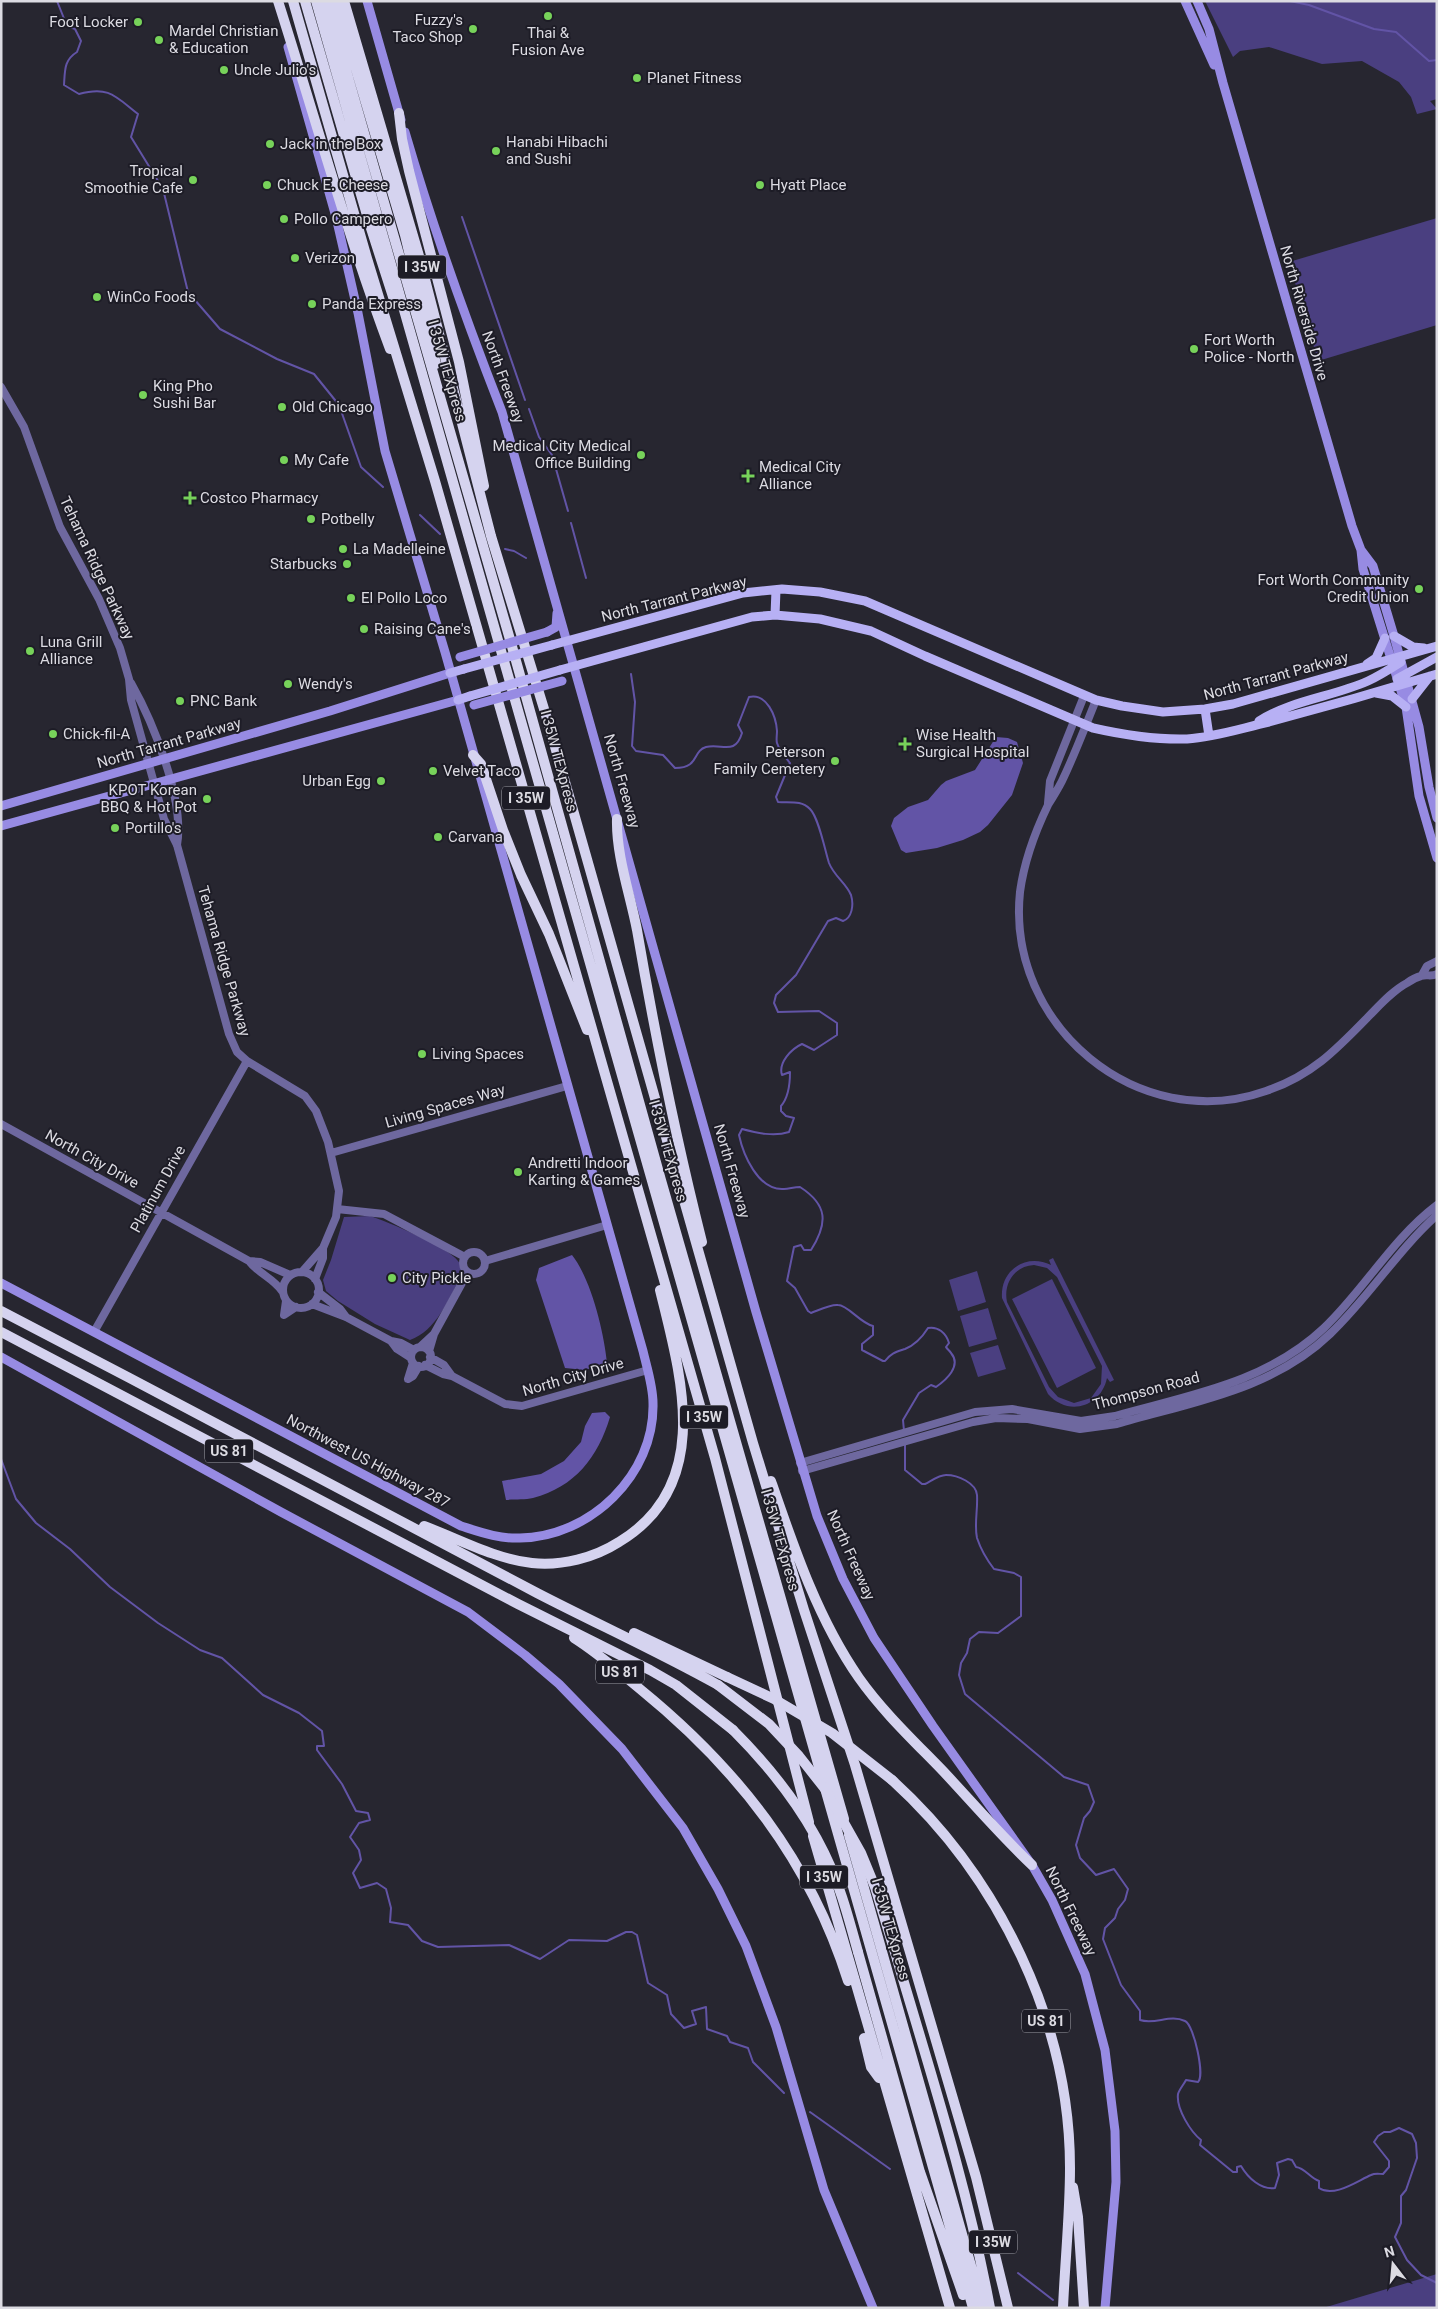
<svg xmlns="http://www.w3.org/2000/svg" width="1438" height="2309" viewBox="0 0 1438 2309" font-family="Roboto,sans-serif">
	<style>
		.green { fill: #4a3f80; fill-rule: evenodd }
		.water { fill: #6254a6 }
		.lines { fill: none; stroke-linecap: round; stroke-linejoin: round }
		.stream { stroke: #6254a6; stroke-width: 2 }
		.tertiary { stroke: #6e689f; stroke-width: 8 }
		.secondary { stroke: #978be3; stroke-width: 9 }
		.primary { stroke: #b7b0f4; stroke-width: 9 }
		.motorway { stroke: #d5d3ef; stroke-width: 10 }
		.secondary-bridge { stroke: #978be3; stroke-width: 9 }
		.primary-bridge { stroke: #b7b0f4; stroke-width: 9 }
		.motorway-bridge { stroke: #d5d3ef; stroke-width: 10 }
		.poi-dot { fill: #77d25a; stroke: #1d1c26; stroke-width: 2 }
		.labels { text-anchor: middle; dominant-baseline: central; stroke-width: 4; stroke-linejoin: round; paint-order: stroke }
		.shield { fill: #1d1c26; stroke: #a3a2aa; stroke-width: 1 }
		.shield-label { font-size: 14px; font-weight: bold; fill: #dcdbe2 }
		.poi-label { font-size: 15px; fill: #dcdbe2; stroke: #1d1c26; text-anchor: start }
		.street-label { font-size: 15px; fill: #dcdbe2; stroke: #1d1c26 }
	</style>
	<rect width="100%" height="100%" fill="#272630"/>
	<path class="green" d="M 1205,1 L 1437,1 L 1437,99 L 1430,101 L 1437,109 L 1417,114 L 1411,97 L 1399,82 L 1362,61 L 1322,64 L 1269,47 L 1240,51 L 1233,57 Z
		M 1437,218 L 1437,325 L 1318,361 L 1289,262 Z
		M 370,1216 C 388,1222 447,1246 458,1261 C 462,1266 462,1269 461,1276 C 449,1299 436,1331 410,1340 L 375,1324 L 338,1301 L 326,1291 L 323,1280 L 331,1260 L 344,1217 Z
		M 1053,1258 L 1114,1380 L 1110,1382 L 1107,1378 C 1101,1407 1068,1417 1048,1394 L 1002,1298 C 1000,1270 1026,1253 1051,1265 L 1049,1260 ZM 1034,1265 L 1047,1268 L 1057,1277 L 1102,1366 L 1101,1384 L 1091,1398 L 1074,1403 L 1058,1397 L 1049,1387 L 1007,1302 C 1003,1283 1015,1266 1034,1265 Z
		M 977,1271 L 986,1302 L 958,1311 L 949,1280 Z
		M 1052,1279 L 1096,1368 L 1057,1388 L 1012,1299 Z
		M 988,1308 L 997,1339 L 969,1347 L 960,1316 Z
		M 998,1345 L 1006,1369 L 978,1377 L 970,1353 Z
		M 1437,2274 L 1437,2308 L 1323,2308 Z"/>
	<path class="water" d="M 996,737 L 1008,738 L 1017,742 L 1023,763 L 1012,795 L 988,825 L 980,832 L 963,840 L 937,848 L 906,853 L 901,850 L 891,826 L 894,818 L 908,807 L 928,800 L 941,785 L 946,781 L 975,770 Z
		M 572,1255 C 591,1279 604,1332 607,1363 L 585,1370 L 565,1368 L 536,1280 L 539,1268 Z
		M 605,1412 L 610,1417 C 598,1457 575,1487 533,1498 C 525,1500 515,1499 506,1500 L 502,1481 L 541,1474 L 564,1461 L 581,1442 L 585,1426 L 592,1413 Z"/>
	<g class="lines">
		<path class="stream" d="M 57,1 L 67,26 L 75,29 L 81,41 L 77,52 C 64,60 65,70 64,85 L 79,94 C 109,86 115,96 138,114 L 131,137 L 163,189 L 188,292 L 220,329 L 277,359 L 314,374 L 339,405 L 361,467 L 383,487
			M 1290,1 L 1309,5 L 1374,29 L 1396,32 L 1429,61 L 1437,60
			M 462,217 L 525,400
			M 529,409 L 539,437 L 552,455 L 568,511
			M 420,515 L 440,534
			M 571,523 L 586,578
			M 505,549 L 514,551 L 526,558
			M 631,674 L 635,702 L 632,746 L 636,751 L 663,755 L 675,768 C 700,768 692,751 706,747 C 722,743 735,756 742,733 L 738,725 L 749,697 C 767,693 776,716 777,731 C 777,735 776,740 777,743 C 779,750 786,758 790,763 L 776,797 L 778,802 C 790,803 801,800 810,809 C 819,818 825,851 829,863 C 834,876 846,883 851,895 C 854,905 852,918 843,921 L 836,918 L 828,921 L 796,975 L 776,995 L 774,1003 L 778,1012 L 819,1011 L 837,1023 L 837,1035 L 814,1050 L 802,1044 C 791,1049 778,1063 782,1075 L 790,1072 C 790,1084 788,1098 781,1106 L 781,1111 L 786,1116 L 794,1118 L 789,1132 C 774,1137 757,1133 742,1129 L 739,1135 C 743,1154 758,1191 784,1189 C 789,1189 794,1187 800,1187 C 828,1205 828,1223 811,1250 L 804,1250 L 801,1245 L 794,1247 L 787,1281 L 795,1288 L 808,1311 L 811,1313 C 819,1310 831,1304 838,1305 C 848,1305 860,1323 873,1326 L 873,1335 L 862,1344 L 862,1350 L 883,1361 L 885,1361 C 891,1353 896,1352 905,1349 C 915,1345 923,1336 928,1328 C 938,1326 946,1333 949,1343 L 946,1347 C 947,1349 950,1351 951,1353 C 962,1366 946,1380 936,1387 L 931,1385 L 919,1393 L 903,1420 L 904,1431
			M 905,1444 L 905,1470 L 922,1484 L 925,1484 C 931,1481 939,1475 946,1475 C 958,1475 976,1483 977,1495 C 978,1510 974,1524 977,1538 C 981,1550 987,1560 994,1569 L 1014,1573 L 1021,1577 L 1021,1616 L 998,1633 L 979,1632 L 970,1639 L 967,1653 L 961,1663 L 959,1675 L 965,1694 L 1064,1777 L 1088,1785 L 1094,1802 L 1090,1811 L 1084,1818 L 1076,1845 L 1080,1858 L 1096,1875 L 1114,1869 L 1128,1889 L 1125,1900 L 1118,1909 L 1115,1918 L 1105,1928 L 1103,1939 L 1121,1985 L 1140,2011 L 1140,2020 C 1155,2025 1170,2014 1185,2021 C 1194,2025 1205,2076 1198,2082 L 1186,2080 C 1184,2084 1179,2090 1178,2094 C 1176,2109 1191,2132 1201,2140 L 1200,2145 L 1233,2172 L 1237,2172 L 1237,2167 L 1241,2166 C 1248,2178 1261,2190 1275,2188 L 1279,2175 L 1277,2163 L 1288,2159 L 1292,2160 L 1296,2167 C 1305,2168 1310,2178 1319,2181 L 1319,2188 C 1334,2198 1357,2181 1371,2175 C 1375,2173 1379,2174 1383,2174 L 1389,2167 L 1389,2161 L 1374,2142 L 1378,2136 L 1384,2132 L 1390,2132 L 1399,2128 L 1412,2134 L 1416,2143 L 1417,2158 L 1406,2190 L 1401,2196 L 1401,2223 L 1395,2237 L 1407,2260 L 1421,2275 L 1437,2283
			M 1,1459 L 16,1499 L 36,1523 L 70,1549 L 110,1587 L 158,1623 L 200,1650 L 222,1658 L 263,1695 L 299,1713 L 322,1731 L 324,1746 L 317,1746 L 317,1750 L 342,1784 L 356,1811 L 368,1813 L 370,1820 L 359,1823 L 350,1837 L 359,1850 L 361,1860 L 353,1873 L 360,1888 L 377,1883 L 386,1889 L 391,1908 L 390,1922 L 408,1925 L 422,1941 L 438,1947 L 509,1945 L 540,1959 L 569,1940 L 607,1941 L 626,1932 L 632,1932 L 637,1935 L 648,1983 L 667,1995 L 671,2014 L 684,2028 L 696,2024 L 692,2011 L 706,2007 L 707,2029 L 727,2036 L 730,2042 L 748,2048 L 753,2062 L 784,2093
			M 810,2112 L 890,2169
			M 1018,2273 L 1053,2300"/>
		<path class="tertiary" d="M 1,387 L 24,427 L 60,527 L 99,599 L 120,648 L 129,679 L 131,700 L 164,819 L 177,845 L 229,1034 L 237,1052 L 247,1061 L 305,1096 L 316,1111 L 328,1142 L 339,1191 L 336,1217 L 323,1248 L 323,1258 L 315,1279
			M 131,683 C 153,722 185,800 177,845
			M 1096,700 C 1085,727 1075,754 1062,781 C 1058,789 1053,797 1048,805 C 1035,832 1024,862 1020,892 C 1006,1025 1138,1136 1266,1091 C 1311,1076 1336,1050 1368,1017 C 1380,1005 1392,991 1407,983 C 1411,980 1417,977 1421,976 C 1427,974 1431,977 1437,974
			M 1048,803 L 1050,781 L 1084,696
			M 1422,975 L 1427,966 L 1437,961
			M 1,1124 L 249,1261 L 260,1262 L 290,1275
			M 331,1153 L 567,1086
			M 337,1209 L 384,1214 L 465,1257
			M463 1263a11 11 0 1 1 22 0a11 11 0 1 1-22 0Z
			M 249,1261 C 259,1274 273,1278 282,1291
			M 485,1261 L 607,1225
			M 302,1272 L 323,1248
			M283 1290a18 18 0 1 1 36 0a18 18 0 1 1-36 0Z
			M 318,1292 L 340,1309 L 346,1317
			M 286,1301 L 284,1315 L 296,1307
			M 312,1304 L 346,1317 L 391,1341
			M 94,1332 L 247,1061
			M 434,1334 L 468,1272
			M 420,1347 L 434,1334 L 429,1351
			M411 1357a10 10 0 1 1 20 0a10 10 0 1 1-20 0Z
			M 430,1357 L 444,1365 L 452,1376
			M 411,1358 L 397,1349 L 391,1341 L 401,1343 L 414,1350
			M 413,1363 L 408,1379 L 413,1376 L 419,1366
			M 425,1365 L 443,1374 L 452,1376 L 505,1404 L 522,1406 L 648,1370
			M 800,1463 L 975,1412 L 1012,1409 L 1081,1421 L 1115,1416 C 1189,1395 1266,1383 1324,1328 C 1364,1290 1392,1239 1437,1205
			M 802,1471 L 973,1422 L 996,1418 L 1028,1419 L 1080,1429 L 1117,1424 C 1192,1402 1272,1390 1330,1334 C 1369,1297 1397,1251 1437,1215"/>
		<path class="secondary" d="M 367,1 L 401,120
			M 1185,1 L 1214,65
			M 1197,1 L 1209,29 L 1223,83 L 1352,526 L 1361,550 L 1363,569 L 1406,707 L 1419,796 L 1437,858
			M 405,132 C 433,228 466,320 502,412 L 756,1312 L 817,1516 L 843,1579 L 874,1638 L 933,1726 L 1032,1865 L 1052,1900 L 1085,1974 L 1105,2050 L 1115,2131 L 1116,2182 L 1105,2308
			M 1361,550 L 1373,566 L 1394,636 L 1419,727 L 1429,787 L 1437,818
			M 547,632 L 556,627 L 557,613
			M 1,806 L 330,711 L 450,673
			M 1,826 L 458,700
			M 1,1283 L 461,1526 C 480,1532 499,1539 520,1538 C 590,1537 655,1475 653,1403 C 653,1386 647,1368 643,1351 L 445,652 L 385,451 L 358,313 L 336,217 L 288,47
			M 1,1357 L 281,1512 L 468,1612 L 525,1655 L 559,1684 L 622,1749 L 683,1828 L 718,1889 L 746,1946 L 776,2027 L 824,2190 L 873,2308"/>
		<path class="primary" d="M 775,615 L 776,590
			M 1394,636 L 1413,647 L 1424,648
			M 552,645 L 743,593 L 782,589 L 820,592 L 865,601 L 1096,700 L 1122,706 L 1163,712 L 1205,709 L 1233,704 L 1437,646
			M 1367,664 L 1376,658 L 1385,638
			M 560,670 L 752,617 L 775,615 L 820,619 L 871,631 L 925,656 L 1093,728 C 1124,735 1155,740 1187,739 C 1215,737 1242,728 1269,722 C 1325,707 1381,691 1437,674
			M 450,673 L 464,669
			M 1397,679 L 1437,657
			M 1376,693 L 1392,696 L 1406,707
			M 1412,699 L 1430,676
			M 458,700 L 470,696
			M 1205,709 L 1209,736
			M 1259,721 C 1292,700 1332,697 1368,681 C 1379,676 1390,669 1401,662"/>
		<path class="motorway" d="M 278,1 C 315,117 347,234 390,349
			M 293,1 L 366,255 L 435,481 L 715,1458 L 809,1822
			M 305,1 L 369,222 L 395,303
			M 316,1 L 973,2308
			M 326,1 L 511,643 L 661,1180 L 844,1819
			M 336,1 L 405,235 L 436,364
			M 344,1 L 419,256 L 491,536 L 548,722 L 753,1443 L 804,1610 L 855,1765 L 976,2177 L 1008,2308
			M 399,113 L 402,139 L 409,171 L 459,362 L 484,486
			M 473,755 L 481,764 L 503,830 L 521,875 L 549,934 L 587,1030
			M 617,819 C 616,855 630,894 637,930 C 655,1035 676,1139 702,1242
			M 1,1311 C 180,1404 358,1498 537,1593 C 597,1624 659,1652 718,1685
			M 1,1332 L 518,1604 L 650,1670 L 676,1685 L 733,1730
			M 771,1481 C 794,1548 818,1619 859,1678 C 883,1712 914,1741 943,1771 C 972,1802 1001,1836 1032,1865
			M 424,1526 C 459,1539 495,1559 532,1563 C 562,1566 594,1558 619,1542 C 714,1485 681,1376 660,1290
			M 634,1633 L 727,1677
			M 574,1638 C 598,1653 618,1671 640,1689 C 737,1768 810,1860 848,1981
			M 892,1780 C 999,1877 1070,2023 1070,2168 C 1070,2214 1065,2261 1063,2308
			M 849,1835 L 983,2308
			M 813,1836 L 950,2308
			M 858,1952 L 920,2172 L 963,2295
			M 897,1959 C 931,2074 968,2189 990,2308
			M 864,2038 L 871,2067 L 879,2078
			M 1073,2187 L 1078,2217 L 1084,2308"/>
		<path class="secondary-bridge" d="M 460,657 L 547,632
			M 474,705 L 562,681"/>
		<path class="primary-bridge" d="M 464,669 L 552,645
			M 470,696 L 560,670"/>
		<path class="motorway-bridge" d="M 727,1677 L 774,1699 L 832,1733 L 892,1780
			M 718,1685 L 769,1724 L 799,1756 L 825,1789 L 861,1853 L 875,1887 L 897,1959
			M 733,1730 C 779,1776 822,1834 842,1897 C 848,1915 853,1934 858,1952"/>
	</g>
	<g class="poi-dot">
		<circle cx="548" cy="16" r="5"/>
		<circle cx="138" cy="22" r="5"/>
		<circle cx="473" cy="29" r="5"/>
		<circle cx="159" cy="40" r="5"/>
		<circle cx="224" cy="70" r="5"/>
		<circle cx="637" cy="78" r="5"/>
		<circle cx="270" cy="144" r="5"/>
		<circle cx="496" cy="151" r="5"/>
		<circle cx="193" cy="180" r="5"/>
		<circle cx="267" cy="185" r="5"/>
		<circle cx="760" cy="185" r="5"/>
		<circle cx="284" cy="219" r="5"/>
		<circle cx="295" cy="258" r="5"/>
		<circle cx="97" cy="297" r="5"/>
		<circle cx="312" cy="304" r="5"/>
		<circle cx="1194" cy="349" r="5"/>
		<circle cx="143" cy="395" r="5"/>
		<circle cx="282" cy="407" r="5"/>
		<circle cx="641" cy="455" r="5"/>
		<circle cx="284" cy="460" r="5"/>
		<path d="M745.5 468.5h5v5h5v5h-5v5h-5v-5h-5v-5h5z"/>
		<path d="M187.5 490.5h5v5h5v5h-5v5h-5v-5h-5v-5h5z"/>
		<circle cx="311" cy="519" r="5"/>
		<circle cx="343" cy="549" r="5"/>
		<circle cx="347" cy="564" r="5"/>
		<circle cx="1419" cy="589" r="5"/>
		<circle cx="351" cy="598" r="5"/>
		<circle cx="364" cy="629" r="5"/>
		<circle cx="30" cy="651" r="5"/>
		<circle cx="288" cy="684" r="5"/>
		<circle cx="180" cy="701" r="5"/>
		<circle cx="53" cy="734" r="5"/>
		<path d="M902.5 736.5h5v5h5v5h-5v5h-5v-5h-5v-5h5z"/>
		<circle cx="835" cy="761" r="5"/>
		<circle cx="433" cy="771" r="5"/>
		<circle cx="381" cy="781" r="5"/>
		<circle cx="207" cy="799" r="5"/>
		<circle cx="115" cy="828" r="5"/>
		<circle cx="438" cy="837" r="5"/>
		<circle cx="422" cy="1054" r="5"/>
		<circle cx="518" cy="1172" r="5"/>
		<circle cx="392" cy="1278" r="5"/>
	</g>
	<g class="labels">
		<g class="shield">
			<rect x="398" y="255.5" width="48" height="23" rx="4"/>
			<rect x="502" y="786.5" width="48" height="23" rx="4"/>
			<rect x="680" y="1405.5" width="48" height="23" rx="4"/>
			<rect x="205" y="1439.5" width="48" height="23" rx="4"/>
			<rect x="596" y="1660.5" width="48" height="23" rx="4"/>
			<rect x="800" y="1865.5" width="48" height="23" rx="4"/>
			<rect x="1022" y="2009.5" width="48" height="23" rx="4"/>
			<rect x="969" y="2230.5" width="48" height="23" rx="4"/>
		</g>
		<g class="shield-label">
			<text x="422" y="267">I 35W</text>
			<text x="526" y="798">I 35W</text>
			<text x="704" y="1417">I 35W</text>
			<text x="229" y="1451">US 81</text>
			<text x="620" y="1672">US 81</text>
			<text x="824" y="1877">I 35W</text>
			<text x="1046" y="2021">US 81</text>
			<text x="993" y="2242">I 35W</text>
		</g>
		<g class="poi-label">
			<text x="463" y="20" text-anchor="end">Fuzzy's<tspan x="463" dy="17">Taco Shop</tspan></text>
			<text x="128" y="22" text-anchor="end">Foot Locker</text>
			<text x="169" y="31">Mardel Christian<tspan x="169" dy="17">&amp; Education</tspan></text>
			<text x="548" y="33" text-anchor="middle">Thai &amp;<tspan x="548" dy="17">Fusion Ave</tspan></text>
			<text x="234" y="70">Uncle Julio's</text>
			<text x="647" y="78">Planet Fitness</text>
			<text x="506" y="142">Hanabi Hibachi<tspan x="506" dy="17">and Sushi</tspan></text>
			<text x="280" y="144">Jack in the Box</text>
			<text x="183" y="171" text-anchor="end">Tropical<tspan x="183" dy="17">Smoothie Cafe</tspan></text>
			<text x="277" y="185">Chuck E. Cheese</text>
			<text x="770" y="185">Hyatt Place</text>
			<text x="294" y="219">Pollo Campero</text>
			<text x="305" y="258">Verizon</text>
			<text x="107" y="297">WinCo Foods</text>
			<text x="322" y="304">Panda Express</text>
			<text x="1204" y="340">Fort Worth<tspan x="1204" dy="17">Police - North</tspan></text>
			<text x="153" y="386">King Pho<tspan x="153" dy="17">Sushi Bar</tspan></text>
			<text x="292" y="407">Old Chicago</text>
			<text x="631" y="446" text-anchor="end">Medical City Medical<tspan x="631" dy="17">Office Building</tspan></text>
			<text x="294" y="460">My Cafe</text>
			<text x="759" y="467">Medical City<tspan x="759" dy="17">Alliance</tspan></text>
			<text x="200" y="498">Costco Pharmacy</text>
			<text x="321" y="519">Potbelly</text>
			<text x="353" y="549">La Madelleine</text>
			<text x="337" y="564" text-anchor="end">Starbucks</text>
			<text x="1409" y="580" text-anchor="end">Fort Worth Community<tspan x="1409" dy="17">Credit Union</tspan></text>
			<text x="361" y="598">El Pollo Loco</text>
			<text x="374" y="629">Raising Cane's</text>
			<text x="40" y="642">Luna Grill<tspan x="40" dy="17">Alliance</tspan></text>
			<text x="298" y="684">Wendy's</text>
			<text x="190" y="701">PNC Bank</text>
			<text x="63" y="734">Chick-fil-A</text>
			<text x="916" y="735">Wise Health<tspan x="916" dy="17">Surgical Hospital</tspan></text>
			<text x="825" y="752" text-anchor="end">Peterson<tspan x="825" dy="17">Family Cemetery</tspan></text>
			<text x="443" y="771">Velvet Taco</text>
			<text x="371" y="781" text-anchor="end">Urban Egg</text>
			<text x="197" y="790" text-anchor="end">KPOT Korean<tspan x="197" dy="17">BBQ &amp; Hot Pot</tspan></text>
			<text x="125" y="828">Portillo's</text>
			<text x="448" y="837">Carvana</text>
			<text x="432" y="1054">Living Spaces</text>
			<text x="528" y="1163">Andretti Indoor<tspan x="528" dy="17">Karting &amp; Games</tspan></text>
			<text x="402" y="1278">City Pickle</text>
		</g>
		<g class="street-label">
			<text transform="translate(1304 313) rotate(74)">North Riverside Drive</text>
			<text transform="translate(447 371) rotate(74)">I 35W TEXpress</text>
			<text transform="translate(503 377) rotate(70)">North Freeway</text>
			<text transform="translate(97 568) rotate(65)">Tehama Ridge Parkway</text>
			<text transform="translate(674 599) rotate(-14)">North Tarrant Parkway</text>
			<text transform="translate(1276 676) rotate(-15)">North Tarrant Parkway</text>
			<text transform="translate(169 743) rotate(-16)">North Tarrant Parkway</text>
			<text transform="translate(559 761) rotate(75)">I 35W TEXpress</text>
			<text transform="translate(622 781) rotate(74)">North Freeway</text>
			<text transform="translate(224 961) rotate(74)">Tehama Ridge Parkway</text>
			<text transform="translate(445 1106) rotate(-16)">Living Spaces Way</text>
			<text transform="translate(668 1151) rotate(74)">I 35W TEXpress</text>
			<text transform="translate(92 1159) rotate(29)">North City Drive</text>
			<text transform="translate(732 1171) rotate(74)">North Freeway</text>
			<text transform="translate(158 1189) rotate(-61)">Platinum Drive</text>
			<text transform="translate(573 1377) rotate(-16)">North City Drive</text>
			<text transform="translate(1146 1391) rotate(-15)">Thompson Road</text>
			<text transform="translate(368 1461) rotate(28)">Northwest US Highway 287</text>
			<text transform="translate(780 1540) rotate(74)">I 35W TEXpress</text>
			<text transform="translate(851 1555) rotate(66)">North Freeway</text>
			<text transform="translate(1071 1911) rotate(64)">North Freeway</text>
			<text transform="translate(891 1929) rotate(74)">I 35W TEXpress</text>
		</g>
	</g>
	<rect width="1438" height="2309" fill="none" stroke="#dcdbe2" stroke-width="5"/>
	<g transform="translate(1393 2264) rotate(344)" stroke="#1d1c26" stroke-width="4" paint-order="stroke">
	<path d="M0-4L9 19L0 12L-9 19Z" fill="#dcdbe2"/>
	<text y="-8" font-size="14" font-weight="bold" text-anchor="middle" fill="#dcdbe2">N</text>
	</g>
</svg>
